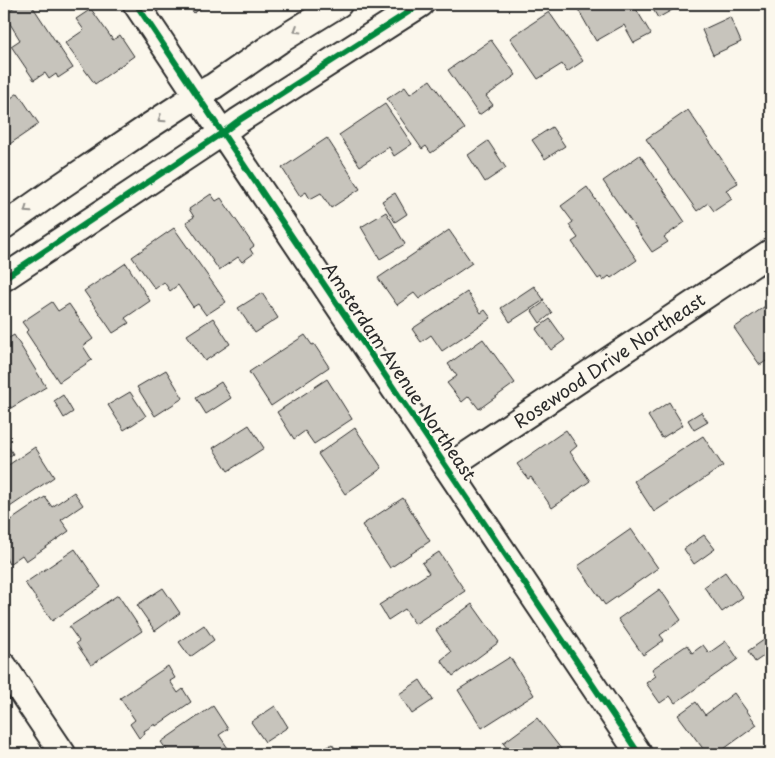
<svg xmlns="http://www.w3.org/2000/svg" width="775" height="758" viewBox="0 0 775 758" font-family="'Playpen Sans',sans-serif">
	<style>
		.building { fill: #c7c4bc; stroke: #2b2b2b }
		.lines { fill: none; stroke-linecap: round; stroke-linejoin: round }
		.street-casing { stroke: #2b2b2b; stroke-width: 29 }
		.street { stroke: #fbf7ec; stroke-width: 25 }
		.cycleway-casing { stroke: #fbf7ec; stroke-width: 9 }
		.cycleway { stroke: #00873e; stroke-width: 6 }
		.oneway { stroke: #93918c }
		.labels { text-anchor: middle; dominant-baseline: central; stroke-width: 5; stroke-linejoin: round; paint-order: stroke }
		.street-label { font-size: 18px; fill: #2b2b2b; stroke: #fbf7ec }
	</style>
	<rect width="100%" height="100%" fill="#fbf7ec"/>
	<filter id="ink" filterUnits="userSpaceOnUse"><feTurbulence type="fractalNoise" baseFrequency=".02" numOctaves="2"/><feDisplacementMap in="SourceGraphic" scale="10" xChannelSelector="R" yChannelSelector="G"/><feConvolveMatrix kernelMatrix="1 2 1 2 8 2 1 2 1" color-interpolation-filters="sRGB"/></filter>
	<g filter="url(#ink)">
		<path class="building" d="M 19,4 L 31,4 L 73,68 L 58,78 L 56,74 L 49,79 L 45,73 L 34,80 L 11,46 L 20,40 L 4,14 Z
			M 187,4 L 207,4 L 194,13 Z
			M 575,4 L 633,4 L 651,34 L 634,43 L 624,25 L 596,41 Z
			M 650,4 L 677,4 L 679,6 L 658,18 Z
			M 91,9 L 113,40 L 120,35 L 134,56 L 95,84 L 65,43 L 84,30 L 76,19 Z
			M 549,12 L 583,61 L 567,72 L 562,64 L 538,79 L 510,38 Z
			M 730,17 L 741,42 L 713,55 L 702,30 Z
			M 491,40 L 516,75 L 486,96 L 493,105 L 479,115 L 448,70 Z
			M 430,80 L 465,129 L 431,153 L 426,146 L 422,149 L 387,99 L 405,87 L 410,94 Z
			M 4,88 L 11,98 L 18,93 L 39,124 L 4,148 Z
			M 385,104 L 412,144 L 394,156 L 389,147 L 360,166 L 339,135 Z
			M 688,110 L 738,183 L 726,190 L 732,199 L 714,211 L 708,203 L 697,211 L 646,139 Z
			M 552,127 L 565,146 L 545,159 L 532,140 Z
			M 327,138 L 360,189 L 331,208 L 321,193 L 310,199 L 306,192 L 300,196 L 282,168 Z
			M 488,141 L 506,168 L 485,182 L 468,155 Z
			M 640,155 L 685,222 L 664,237 L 668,242 L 652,252 L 603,181 Z
			M 587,187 L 637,260 L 611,278 L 609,276 L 603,281 L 601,277 L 598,279 L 572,242 L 578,238 L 569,225 L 573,222 L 561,206 Z
			M 395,193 L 407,214 L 395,222 L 382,201 Z
			M 211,194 L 216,201 L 221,198 L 254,246 L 250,249 L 253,254 L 242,262 L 238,257 L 219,270 L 186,222 L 194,217 L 189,209 Z
			M 386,212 L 405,244 L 380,259 L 361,227 Z
			M 174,228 L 226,302 L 206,315 L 198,304 L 193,307 L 178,285 L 170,291 L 164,282 L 155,289 L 132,257 Z
			M 449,230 L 472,263 L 419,299 L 414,293 L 397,305 L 378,278 Z
			M 126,263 L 150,301 L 125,318 L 129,323 L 113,333 L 84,291 Z
			M 534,286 L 544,300 L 510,322 L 501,308 Z
			M 467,292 L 481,313 L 485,310 L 491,318 L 442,351 L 431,335 L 421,342 L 412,329 Z
			M 262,293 L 278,318 L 255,333 L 238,308 Z
			M 52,302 L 58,311 L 69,304 L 93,339 L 83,346 L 92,360 L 59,382 L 26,332 L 28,330 L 22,322 Z
			M 544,302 L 552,313 L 540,323 L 532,311 Z
			M 771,302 L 771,358 L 760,365 L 734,328 Z
			M 213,318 L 230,344 L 205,361 L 187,335 Z
			M 550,319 L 565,340 L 551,350 L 536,329 Z
			M 14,335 L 46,387 L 11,408 L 4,396 L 4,341 Z
			M 305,335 L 312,345 L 314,344 L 329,367 L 271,406 L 249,372 Z
			M 483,339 L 515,383 L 479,409 L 469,396 L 462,402 L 447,383 L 457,376 L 448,364 Z
			M 166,370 L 183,398 L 155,416 L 137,387 Z
			M 327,379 L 352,419 L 314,444 L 305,431 L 294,439 L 277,412 Z
			M 221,382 L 231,398 L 206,414 L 196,398 Z
			M 130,392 L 146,416 L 124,430 L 108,405 Z
			M 63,395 L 73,412 L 64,418 L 54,401 Z
			M 669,402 L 683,425 L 662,438 L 648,416 Z
			M 701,412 L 708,422 L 694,430 L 688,420 Z
			M 249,425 L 264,448 L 228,471 L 213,448 Z
			M 355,428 L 382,468 L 345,494 L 318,454 Z
			M 566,430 L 577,446 L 570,452 L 590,481 L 552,508 L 531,477 L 528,479 L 517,464 Z
			M 703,436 L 723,466 L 654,512 L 634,481 Z
			M 4,440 L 13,454 L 4,460 Z
			M 35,447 L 54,477 L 4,511 L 4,468 Z
			M 74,492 L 83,505 L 61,520 L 69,531 L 26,561 L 22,555 L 9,564 L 4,555 L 4,525 L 45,497 L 52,507 Z
			M 403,498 L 430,541 L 390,568 L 362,525 Z
			M 631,529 L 658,568 L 605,605 L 578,566 Z
			M 704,535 L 715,549 L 694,564 L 684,549 Z
			M 75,549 L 101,587 L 52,621 L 25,583 Z
			M 439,552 L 465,591 L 415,624 L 405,609 L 388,620 L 379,605 L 429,573 L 422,563 Z
			M 725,572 L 743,597 L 722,612 L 704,587 Z
			M 163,588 L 180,613 L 155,631 L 137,605 Z
			M 660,589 L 681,620 L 660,635 L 664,640 L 643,655 L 618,619 Z
			M 118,595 L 142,631 L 91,665 L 76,643 L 79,641 L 69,627 Z
			M 472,604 L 499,642 L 453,676 L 441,660 L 451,652 L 436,630 Z
			M 204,625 L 214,640 L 190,657 L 179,642 Z
			M 771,635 L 771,651 L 755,662 L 748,651 Z
			M 726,641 L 738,659 L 675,703 L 670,696 L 660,703 L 646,683 L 656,676 L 652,669 L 687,645 L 692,653 L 703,645 L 709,653 Z
			M 510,657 L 534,695 L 482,728 L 458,690 Z
			M 168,666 L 175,678 L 170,681 L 178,693 L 183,689 L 191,702 L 156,726 L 155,724 L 144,731 L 145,733 L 139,738 L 130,724 L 135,720 L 120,698 Z
			M 420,680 L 433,700 L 412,714 L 399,694 Z
			M 734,693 L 757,725 L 717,754 L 707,754 L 678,715 L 696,702 L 705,715 Z
			M 213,706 L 228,729 L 219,735 L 232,754 L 167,754 L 169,753 L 161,742 Z
			M 275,706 L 288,727 L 265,742 L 251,722 Z
			M 537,718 L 565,754 L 512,754 L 503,743 Z
			M 332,744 L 339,754 L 317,754 Z
			M 767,746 L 771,752 L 771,754 L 756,754 Z"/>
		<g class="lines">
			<g class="street-casing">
				<path id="street" d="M 136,4 L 639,754
					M 4,226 L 58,188 L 148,127 L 197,95 L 214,86 L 279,41 L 339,4
					M 4,278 L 222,133 L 238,121 L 421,4
					M 447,468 L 771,252
					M 4,666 L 63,754"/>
			</g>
			<use href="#street" class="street"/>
			<g class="cycleway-casing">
				<path id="cycleway" d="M 136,4 L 639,754
					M 4,278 L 222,133 L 238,121 L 421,4"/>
			</g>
			<use href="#cycleway" class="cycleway"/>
		</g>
		<defs><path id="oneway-chevron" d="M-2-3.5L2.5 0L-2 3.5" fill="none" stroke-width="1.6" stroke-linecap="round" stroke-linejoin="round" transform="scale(1.25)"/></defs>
		<g class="oneway">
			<use href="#oneway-chevron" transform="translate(297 30) rotate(148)"/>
			<use href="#oneway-chevron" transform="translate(161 119) rotate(147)"/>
			<use href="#oneway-chevron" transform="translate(27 210) rotate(145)"/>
		</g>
	</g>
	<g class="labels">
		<g class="street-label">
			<text transform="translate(609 360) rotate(-34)">Rosewood Drive Northeast</text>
			<text transform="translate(400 371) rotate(56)">Amsterdam Avenue Northeast</text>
		</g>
	</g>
	<rect width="775" height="758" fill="none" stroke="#fbf7ec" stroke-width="20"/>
	<rect x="10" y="10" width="755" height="738" fill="none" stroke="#2b2b2b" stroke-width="2" filter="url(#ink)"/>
</svg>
